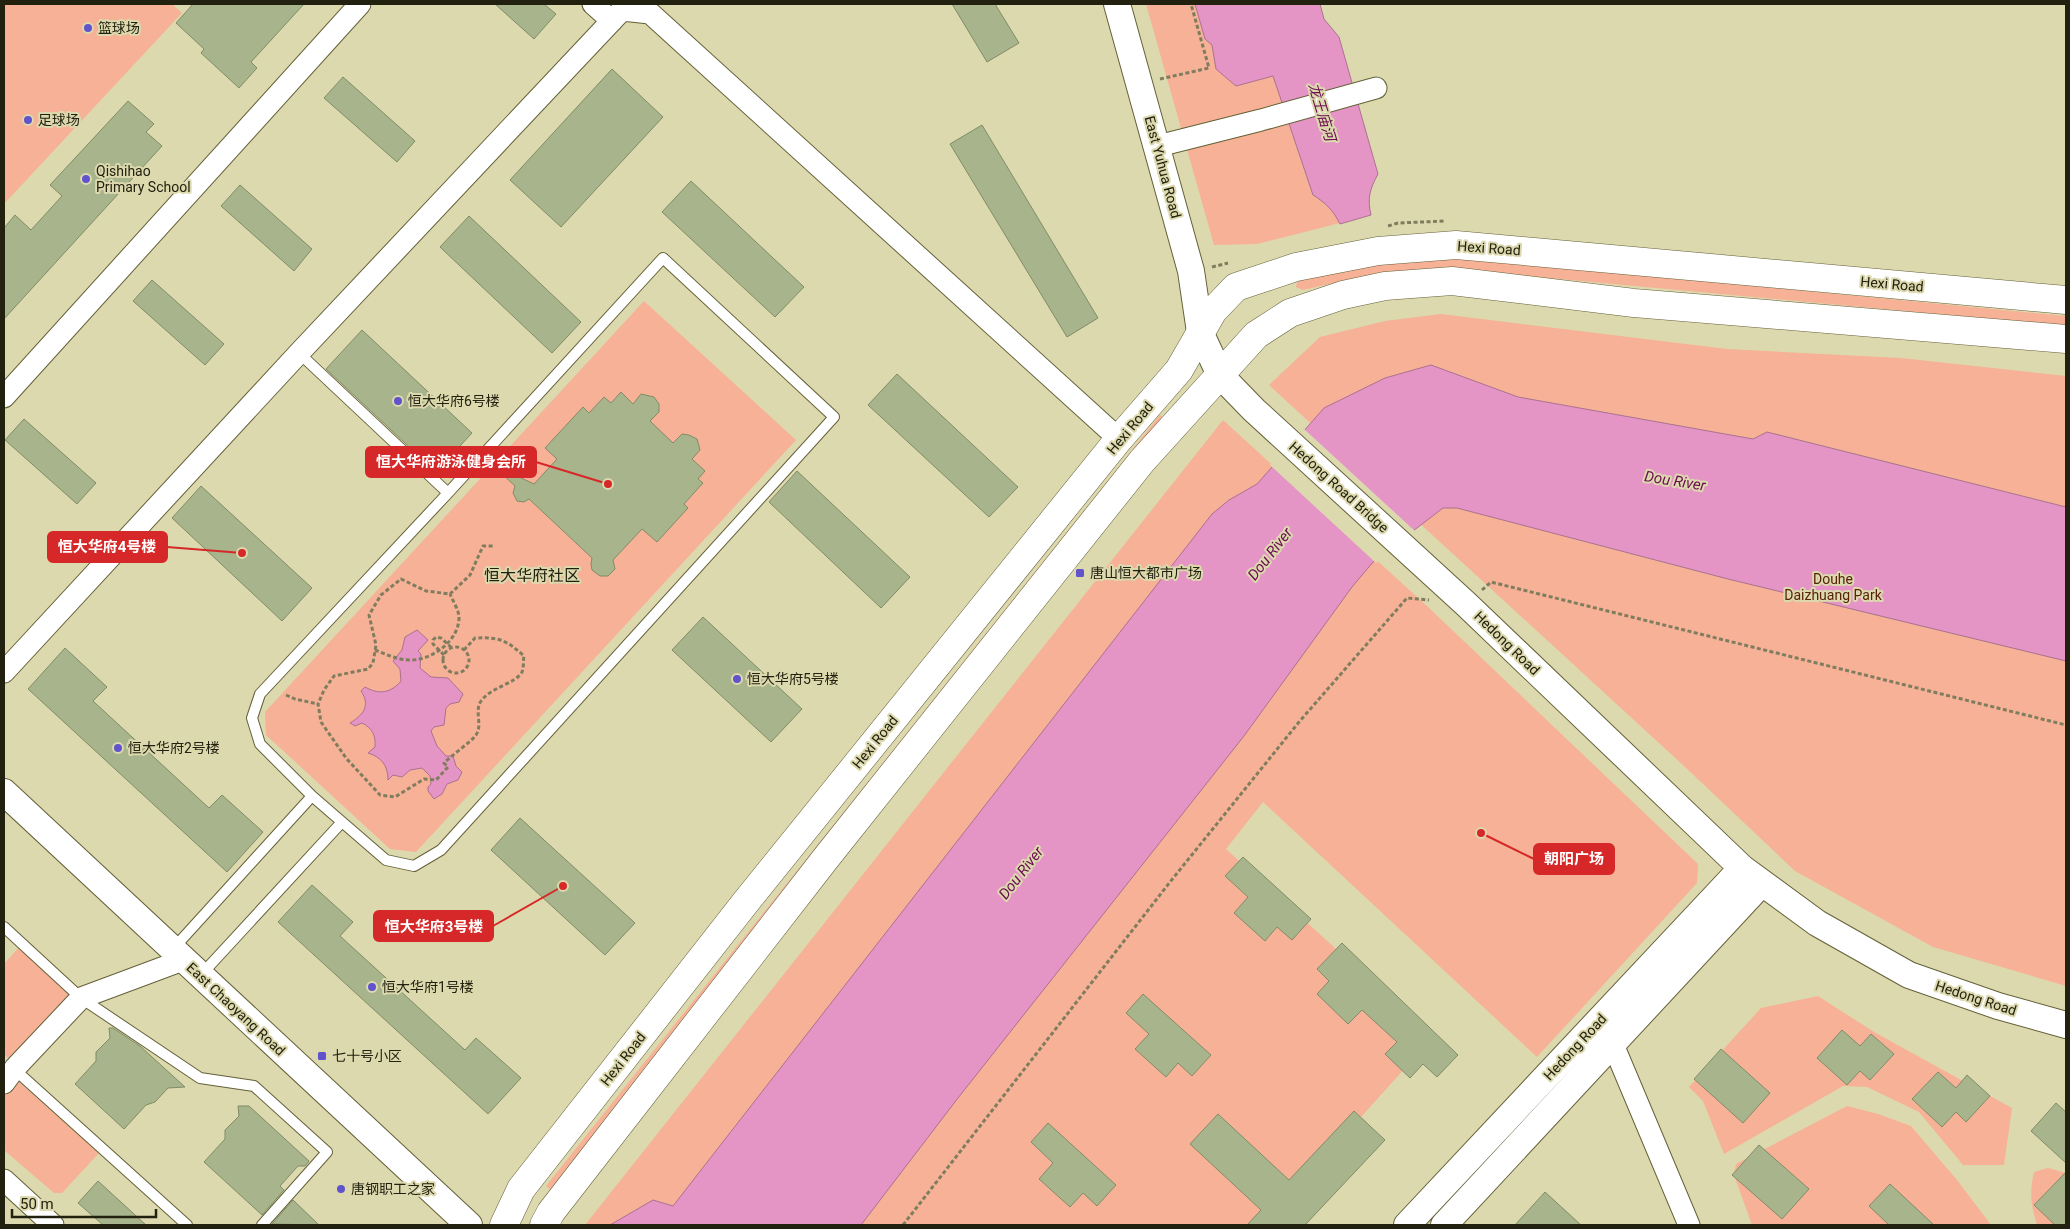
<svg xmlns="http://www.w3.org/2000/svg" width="2070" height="1229" viewBox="0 0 2070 1229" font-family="Roboto,'Noto Sans SC',sans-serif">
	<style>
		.green { fill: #f6b196 }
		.water { fill: #e594c6; stroke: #aa728f }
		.pier { fill: #ddd9ae }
		.building { fill: #a7b48c; stroke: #808c66 }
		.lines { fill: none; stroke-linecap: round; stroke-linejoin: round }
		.service-casing { stroke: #646038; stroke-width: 12 }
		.minor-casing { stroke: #646038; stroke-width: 23 }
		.tertiary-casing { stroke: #646038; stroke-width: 28 }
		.secondary-casing { stroke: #646038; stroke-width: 29 }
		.path { stroke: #807d5f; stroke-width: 3; stroke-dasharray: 4 2.5; stroke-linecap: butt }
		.service { stroke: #fff; stroke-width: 10 }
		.minor { stroke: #fff; stroke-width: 21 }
		.tertiary { stroke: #fff; stroke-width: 26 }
		.secondary { stroke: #fff; stroke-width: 28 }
		.poi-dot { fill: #6053cc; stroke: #ddd9ae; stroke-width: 2 }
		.labels { text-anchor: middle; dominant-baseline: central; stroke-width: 4; stroke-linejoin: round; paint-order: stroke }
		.poi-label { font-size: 14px; fill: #222110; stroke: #ddd9ae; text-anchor: start }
		.street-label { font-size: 14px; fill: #222110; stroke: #ddd9ae }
		.park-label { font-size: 14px; fill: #582208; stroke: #ddd9ae }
		.water-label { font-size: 15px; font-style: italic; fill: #6b0b51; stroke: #ddd9ae }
		.quarter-label { font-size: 16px; fill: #222110; stroke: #ddd9ae }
		.leader { fill: none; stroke: #d62828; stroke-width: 2 }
		.callout-dot { fill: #d62828; stroke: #ddd9ae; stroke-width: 2 }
		.callout { fill: #d62828; stroke: #d62828; stroke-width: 2 }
		.callout-label { font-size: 15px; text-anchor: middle; font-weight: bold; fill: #fff }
	</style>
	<rect width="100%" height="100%" fill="#ddd9ae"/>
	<path class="green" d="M 4,4 L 172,4 L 182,13 L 4,204 Z
		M 1146,4 L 1195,4 L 1205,39 L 1273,75 L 1313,195 C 1326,203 1333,209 1340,223 L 1257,244 L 1214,245 Z
		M 1464,258 L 2066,316 L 2066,326 L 1463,270 L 1424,269 L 1374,274 L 1303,290 L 1296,287 L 1297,282 L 1344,268 L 1409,259 Z
		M 644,301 L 796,440 L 416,852 L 390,849 L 266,735 L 265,712 Z
		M 1441,314 L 1727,349 L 1901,358 L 2066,376 L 2066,986 L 1933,947 L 1795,871 L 1684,766 L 1269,385 L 1320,337 L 1385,321 Z
		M 1160,415 L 1166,419 L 554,1192 L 546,1186 Z
		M 1223,420 L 1428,607 L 1698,864 L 1697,883 L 1537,1057 L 1263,802 L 1226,849 L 1433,1037 L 1264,1225 L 585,1225 Z
		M 22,944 L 77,995 L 14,1064 L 4,1054 L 4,964 Z
		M 1818,996 L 1874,1032 L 2012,1108 L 2004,1165 L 1963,1165 L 1919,1112 L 1867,1087 L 1843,1086 L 1724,1154 L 1703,1101 L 1689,1087 L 1761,1008 Z
		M 16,1079 L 99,1153 L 62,1193 L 54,1193 L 4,1150 L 4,1093 Z
		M 1847,1106 L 1878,1114 L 1911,1126 L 1957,1180 L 1991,1225 L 1752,1225 L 1734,1175 L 1736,1164 Z
		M 2048,1168 L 2066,1173 L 2066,1225 L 2037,1225 C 2031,1205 2029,1193 2034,1172 Z"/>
	<path class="water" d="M 1195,4 L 1320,4 L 1324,19 L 1339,37 L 1378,174 C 1370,189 1367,198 1371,215 L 1340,224 C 1333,210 1326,203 1313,195 L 1273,76 L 1236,86 L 1216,69 L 1212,45 L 1205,39 Z
		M 1431,365 L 1518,397 L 1753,439 L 1767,432 L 2066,507 L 2066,661 L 1728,579 L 1457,508 L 1443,508 L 1374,561 L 1352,587 L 1244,736 L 958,1098 L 861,1225 L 610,1225 L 653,1200 L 673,1206 L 1212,514 L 1229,500 L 1257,484 L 1324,408 L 1385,378 Z
		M 417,630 L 428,640 L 418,651 L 421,654 L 420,668 L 431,677 L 448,678 L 463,694 L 459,702 L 450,704 L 446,708 L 444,725 L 434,727 L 431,731 L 437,746 L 446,756 L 453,756 L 456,766 L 462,772 L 458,780 L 447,784 L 442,794 L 434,799 L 428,791 L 428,787 L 431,784 L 430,776 L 422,768 L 410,770 L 402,777 L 393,775 L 388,780 C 388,765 381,757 368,753 L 375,747 C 376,735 372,728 362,723 L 355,726 L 350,723 C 363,715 371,706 361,691 L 365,687 C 379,695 391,693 401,681 L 400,669 L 393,661 L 402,650 L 405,637 Z"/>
	<path class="pier" d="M 1303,428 L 1416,532 L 1376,563 L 1270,465 Z"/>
	<path class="building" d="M 193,4 L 304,4 L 251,62 L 257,68 L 239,88 L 201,53 L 204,49 L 176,23 Z
		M 495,4 L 544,4 L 556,14 L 534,39 Z
		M 952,4 L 995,4 L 1019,43 L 987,62 Z
		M 612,69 L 663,117 L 561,227 L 510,180 Z
		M 343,77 L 415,141 L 397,162 L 324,98 Z
		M 128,101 L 154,124 L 146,132 L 162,146 L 4,319 L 4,228 L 15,215 L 31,230 L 62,196 L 50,185 Z
		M 982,125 L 1098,318 L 1067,337 L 950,144 Z
		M 691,181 L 804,287 L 775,317 L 662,212 Z
		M 240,185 L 312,249 L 294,271 L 221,206 Z
		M 469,216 L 581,322 L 552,353 L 440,247 Z
		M 152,280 L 224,344 L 205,365 L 133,301 Z
		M 362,330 L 472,433 L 436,472 L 326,369 Z
		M 897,374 L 1018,487 L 989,517 L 868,405 Z
		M 621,392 L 633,404 L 641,394 L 654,397 L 659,404 L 659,412 L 650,421 L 673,443 L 682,434 L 689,435 L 697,439 L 700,450 L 692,459 L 705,471 L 698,479 L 703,483 L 684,504 L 688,508 L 657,542 L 642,529 L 613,560 L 615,569 L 608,576 L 600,576 L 592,570 L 591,564 L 592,558 L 529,499 L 524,502 L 517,501 L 513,493 L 515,486 L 500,472 L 502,469 L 534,484 L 557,459 L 545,448 L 583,407 L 589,413 L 604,397 L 611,403 Z
		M 24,419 L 96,483 L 77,504 L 5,440 Z
		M 797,471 L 910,577 L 881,608 L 769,502 Z
		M 201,486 L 312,588 L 282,621 L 172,518 Z
		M 703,617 L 802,709 L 771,742 L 672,650 Z
		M 65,648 L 107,687 L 93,701 L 209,808 L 222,795 L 263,832 L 227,872 L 28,689 Z
		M 520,818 L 635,923 L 605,955 L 491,850 Z
		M 1243,857 L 1311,919 L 1292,940 L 1277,927 L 1265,941 L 1234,913 L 1248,897 L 1225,876 Z
		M 312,885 L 353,922 L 340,936 L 465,1050 L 476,1038 L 521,1078 L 488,1114 L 278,922 Z
		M 1342,943 L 1458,1055 L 1437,1077 L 1423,1064 L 1410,1078 L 1385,1054 L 1397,1042 L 1362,1010 L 1348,1024 L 1317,994 L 1329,981 L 1317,969 Z
		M 1143,994 L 1211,1055 L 1192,1076 L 1178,1063 L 1166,1077 L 1135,1049 L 1149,1034 L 1126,1013 Z
		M 109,1028 L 113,1028 L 140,1046 L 185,1087 L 168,1088 L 155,1102 L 146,1105 L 124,1129 L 75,1084 L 96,1061 L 96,1052 L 110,1038 Z
		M 1842,1030 L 1860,1046 L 1871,1034 L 1894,1054 L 1870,1080 L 1860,1071 L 1847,1085 L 1817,1058 Z
		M 1721,1049 L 1770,1093 L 1743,1123 L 1694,1079 Z
		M 1938,1072 L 1956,1088 L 1967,1075 L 1990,1096 L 1966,1122 L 1956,1112 L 1942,1127 L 1912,1099 Z
		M 2056,1103 L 2066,1112 L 2066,1163 L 2031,1131 Z
		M 238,1106 L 249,1106 L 309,1161 L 305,1166 L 298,1166 L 280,1186 L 284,1190 L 262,1215 L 204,1162 L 225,1139 L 225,1130 L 239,1116 Z
		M 1354,1111 L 1385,1140 L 1305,1225 L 1247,1225 L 1261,1210 L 1190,1144 L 1218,1114 L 1289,1180 Z
		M 1048,1123 L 1116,1185 L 1097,1206 L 1083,1193 L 1070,1207 L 1039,1179 L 1053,1163 L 1031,1142 Z
		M 1759,1145 L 1809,1189 L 1782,1219 L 1732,1175 Z
		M 2066,1172 L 2066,1225 L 2055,1225 L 2034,1205 Z
		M 98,1181 L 146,1225 L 103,1225 L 78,1203 Z
		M 1890,1184 L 1934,1225 L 1889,1225 L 1869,1206 Z
		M 1545,1192 L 1581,1225 L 1515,1225 Z
		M 293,1200 L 319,1225 L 272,1224 Z"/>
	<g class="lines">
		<g class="service-casing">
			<path id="service" d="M 663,258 L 834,417 L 441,850 L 414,866 L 386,860 L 312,796 L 260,744 L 252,718 L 260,694 L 448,493 Z
				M 299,353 L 448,493
				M 4,927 L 81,998 L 200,1078 L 254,1086 L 327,1152 L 262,1225
				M 173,949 L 312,796
				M 200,976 L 342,822
				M 13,1068 L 187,1225"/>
		</g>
		<g class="minor-casing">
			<path id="minor" d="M 593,4 L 612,21
				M 1158,146 L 1261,120 L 1376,88
				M 4,397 L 360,4
				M 4,672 L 299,353 L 622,10 L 650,13 L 1119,439
				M 1612,1042 L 1689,1225
				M 4,1083 L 15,1068 L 81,998 L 183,960
				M 4,1180 L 53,1225"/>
		</g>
		<g class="tertiary-casing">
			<path id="tertiary" d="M 1117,4 L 1191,271 L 1200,332 L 1220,375 L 1254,410 L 1466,604 L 1742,868 L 1817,923 L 1909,975 L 1998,1006 L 2066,1025
				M 4,792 L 469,1225
				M 1407,1225 L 1742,868
				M 1444,1225 L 1761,884"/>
		</g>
		<g class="secondary-casing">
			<path id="secondary" d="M 504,1225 L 521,1189 L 745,903 L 1119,439 L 1179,370 L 1213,311 L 1236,287 L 1296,267 L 1378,251 L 1456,245 L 2066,300
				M 544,1225 L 551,1212 L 826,858 L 1142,461 L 1256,335 L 1290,313 L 1343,295 L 1385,286 L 1452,281 L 1634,303 L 2066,339"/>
		</g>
		<path class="path" d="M 1160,79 L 1209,68 L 1191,4
			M 1388,226 L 1398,223 L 1446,221
			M 1212,267 L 1228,263
			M 1482,590 L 1491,582 L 2066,725
			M443 660a13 13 0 1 1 26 0a13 13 0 1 1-26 0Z
			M 375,650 C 386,654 397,660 409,660 C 431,661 460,641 459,616 C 458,609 453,601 450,594
			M 464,650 L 475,638 C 500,637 506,640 524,656 C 523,660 524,668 522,672 C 515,684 491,687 481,701 C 474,711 483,725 476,735 C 471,742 452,755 444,763 L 448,767 L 436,780 L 424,779 L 395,797 L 380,795 L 346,758 L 321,722 L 318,704 L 324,690 L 334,676 L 368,669 L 373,663 L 376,645 L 369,615 L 381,595 L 401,579 L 426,591 L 450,594 L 470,575 L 483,546 L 494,546
			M 444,655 L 433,644 L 433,640 L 436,637 L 441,638 L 452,648
			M 286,695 L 295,699 L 318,704
			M 903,1225 L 1170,882 L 1299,722 L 1407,598 L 1429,600"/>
		<use href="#service" class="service"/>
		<use href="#minor" class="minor"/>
		<use href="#tertiary" class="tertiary"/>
		<use href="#secondary" class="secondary"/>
	</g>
	<g class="poi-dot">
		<circle cx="88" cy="28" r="5"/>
		<circle cx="28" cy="120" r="5"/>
		<circle cx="86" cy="179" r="5"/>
		<circle cx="398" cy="401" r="5"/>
		<rect x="1075" y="568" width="10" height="10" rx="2.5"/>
		<circle cx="737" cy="679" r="5"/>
		<circle cx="118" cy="748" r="5"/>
		<circle cx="372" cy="987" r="5"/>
		<rect x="317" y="1051" width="10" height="10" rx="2.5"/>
		<circle cx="341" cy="1189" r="5"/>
	</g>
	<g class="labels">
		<g class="poi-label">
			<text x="98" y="28">篮球场</text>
			<text x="38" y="120">足球场</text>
			<text x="96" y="171">Qishihao<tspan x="96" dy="16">Primary School</tspan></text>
			<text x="408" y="401">恒大华府6号楼</text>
			<text x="1090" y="573">唐山恒大都市广场</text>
			<text x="747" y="679">恒大华府5号楼</text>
			<text x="128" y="748">恒大华府2号楼</text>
			<text x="382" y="987">恒大华府1号楼</text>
			<text x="332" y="1056">七十号小区</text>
			<text x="351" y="1189">唐钢职工之家</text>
		</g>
		<g class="street-label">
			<text transform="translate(1163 167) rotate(75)">East Yuhua Road</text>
			<text transform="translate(1489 248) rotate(4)">Hexi Road</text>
			<text transform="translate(1892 284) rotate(5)">Hexi Road</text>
			<text transform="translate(1130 428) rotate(-50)">Hexi Road</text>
			<text transform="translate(1339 487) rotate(42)">Hedong Road Bridge</text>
			<text transform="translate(1507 643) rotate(44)">Hedong Road</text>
			<text transform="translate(875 742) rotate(-51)">Hexi Road</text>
			<text transform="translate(1976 998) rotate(18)">Hedong Road</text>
			<text transform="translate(236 1009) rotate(43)">East Chaoyang Road</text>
			<text transform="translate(1575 1047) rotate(-47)">Hedong Road</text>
			<text transform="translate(623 1059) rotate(-52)">Hexi Road</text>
		</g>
		<g class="park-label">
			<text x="1833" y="579">Douhe<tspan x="1833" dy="16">Daizhuang Park</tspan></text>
		</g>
		<g class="water-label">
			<text transform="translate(1322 112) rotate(73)">龙王庙河</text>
			<text transform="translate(1675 481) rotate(9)">Dou River</text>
			<text transform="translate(1270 554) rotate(-52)">Dou River</text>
			<text transform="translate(1021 873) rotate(-52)">Dou River</text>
		</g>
		<g class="quarter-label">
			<text x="532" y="575">恒大华府社区</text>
		</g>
	</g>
	<path class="leader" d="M608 484L536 462M242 553L167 547M1481 833L1534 859M563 886L493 926"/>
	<g class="callout-dot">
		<circle cx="608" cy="484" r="5"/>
		<circle cx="242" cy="553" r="5"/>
		<circle cx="1481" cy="833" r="5"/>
		<circle cx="563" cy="886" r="5"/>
	</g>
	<g class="callout">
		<rect x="366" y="447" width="170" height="30" rx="5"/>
		<rect x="48" y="532" width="119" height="30" rx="5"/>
		<rect x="1534" y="844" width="80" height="30" rx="5"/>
		<rect x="374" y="911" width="119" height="30" rx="5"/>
	</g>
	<g class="callout-label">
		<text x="451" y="467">恒大华府游泳健身会所</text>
		<text x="107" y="552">恒大华府4号楼</text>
		<text x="1574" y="864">朝阳广场</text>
		<text x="434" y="932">恒大华府3号楼</text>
	</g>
	<rect width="2070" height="1229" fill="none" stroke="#222110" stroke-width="10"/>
	<path d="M12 1209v8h144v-8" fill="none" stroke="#222110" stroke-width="2.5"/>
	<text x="20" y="1209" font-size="15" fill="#222110" stroke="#ddd9ae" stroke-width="4" paint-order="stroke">50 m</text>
</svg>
